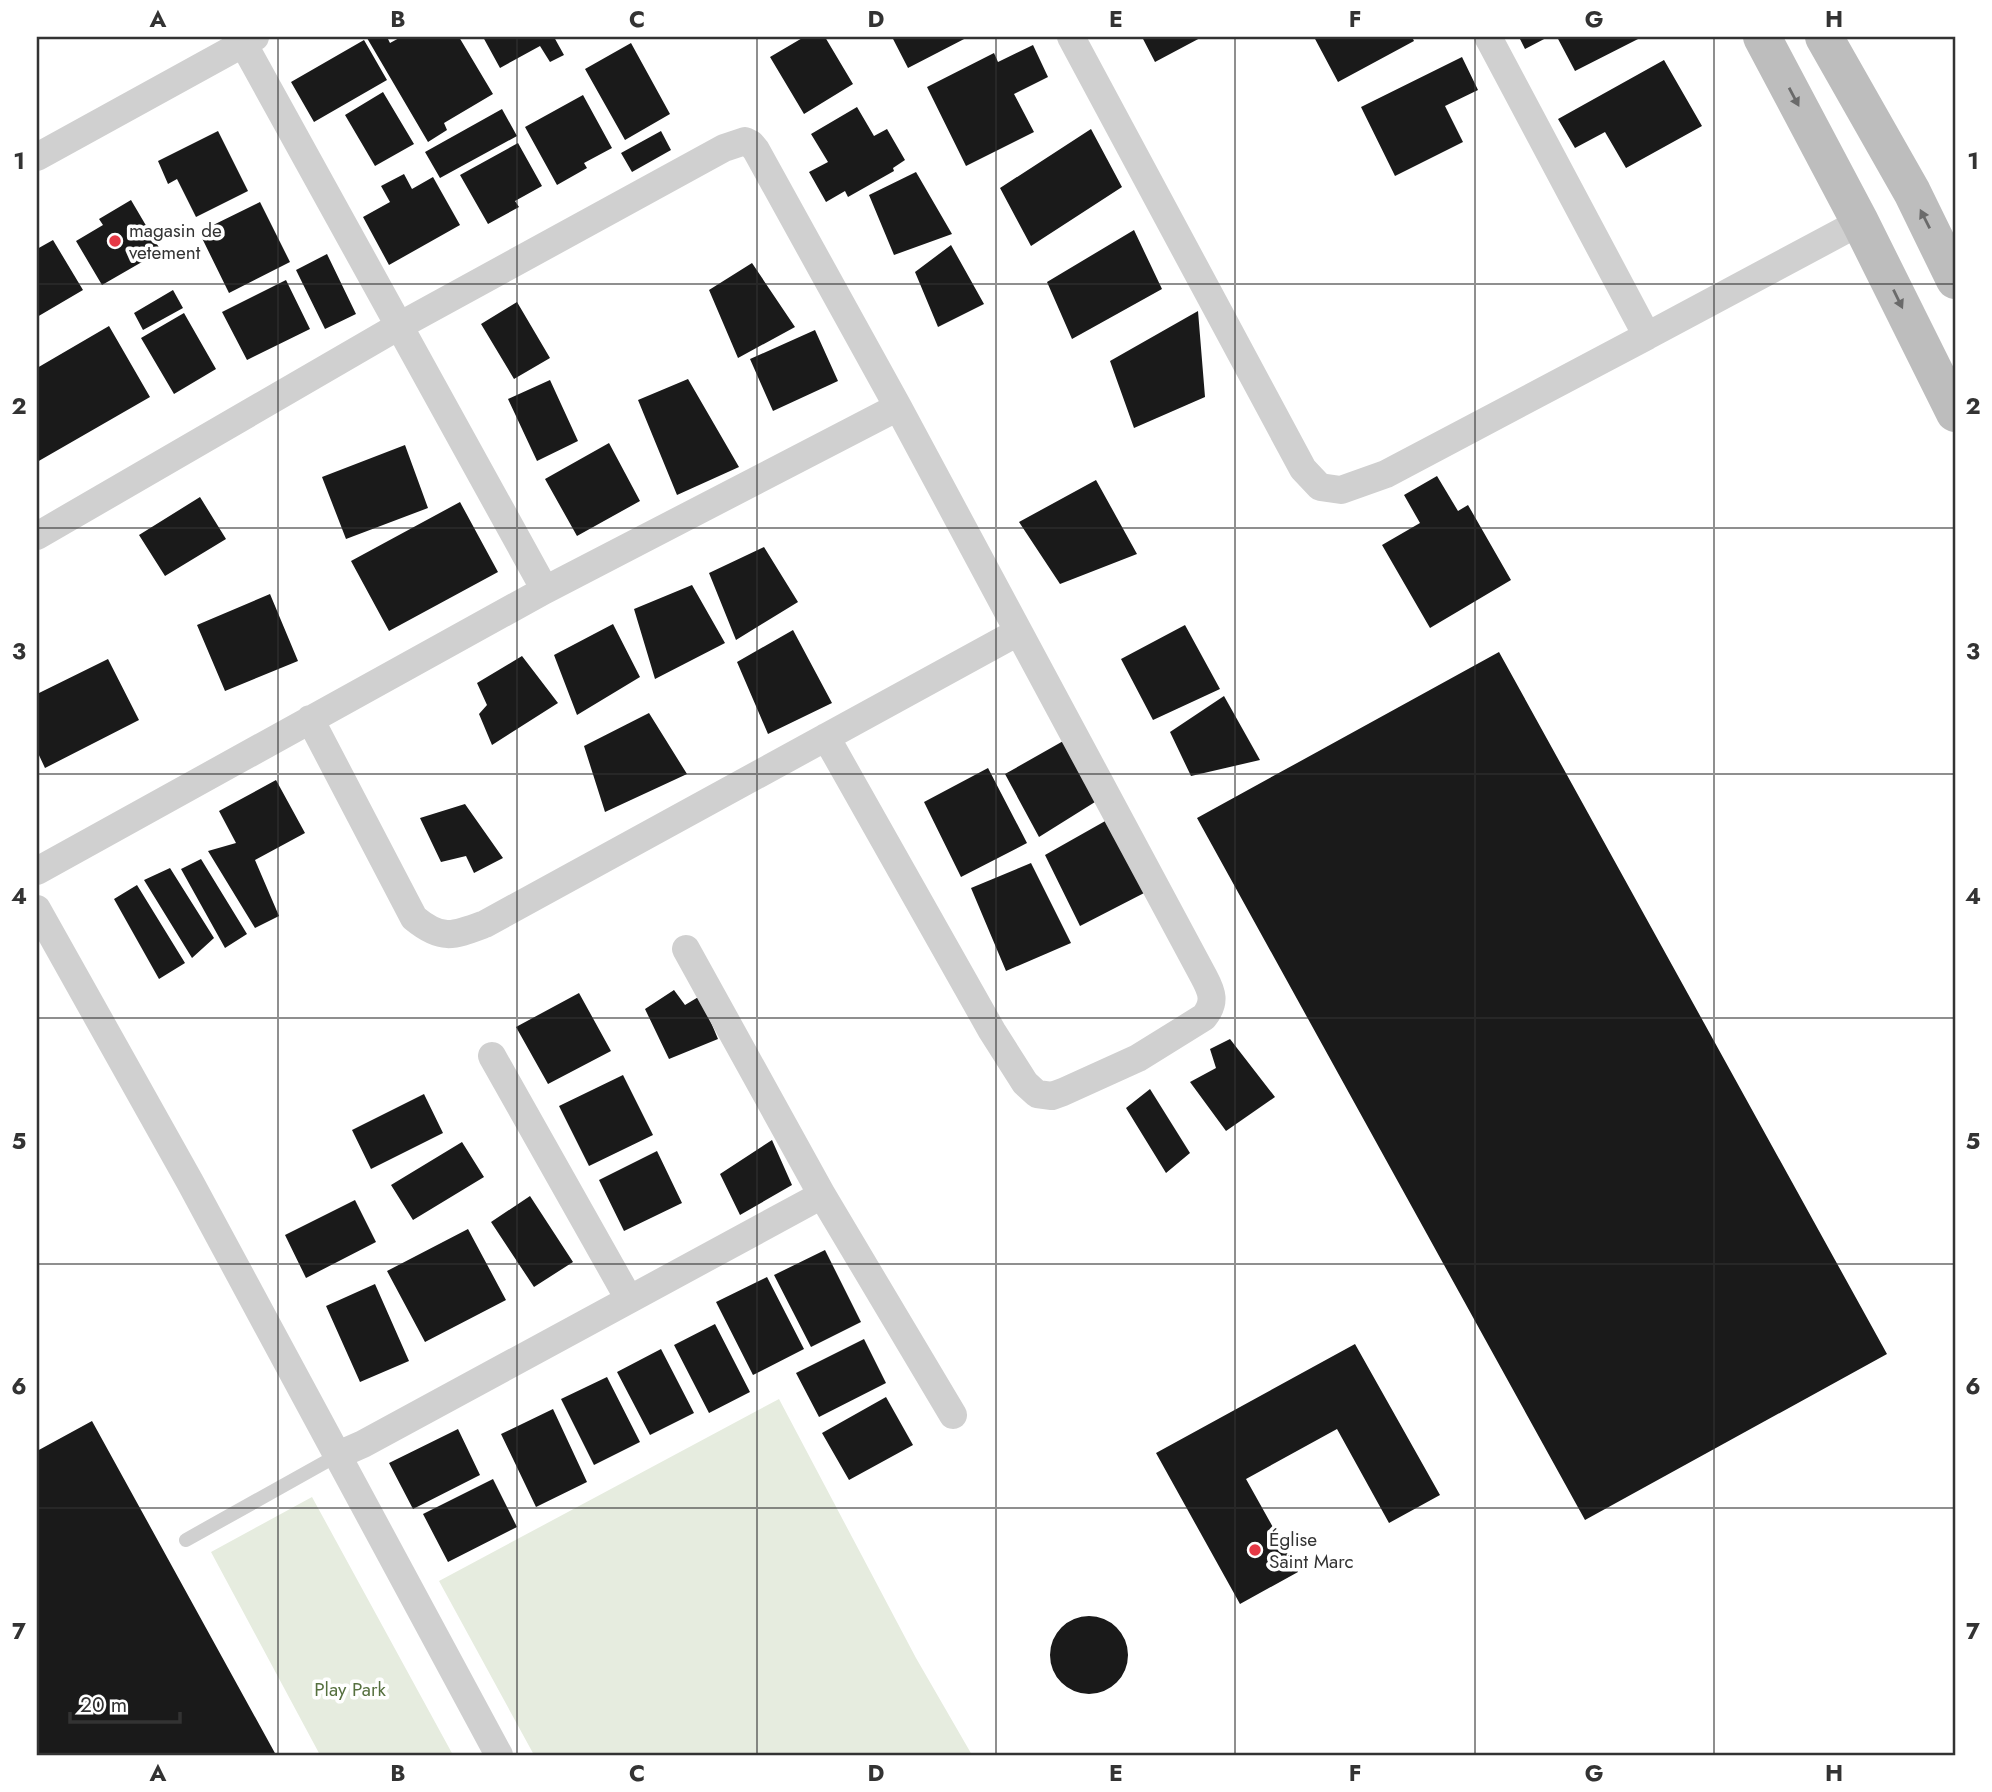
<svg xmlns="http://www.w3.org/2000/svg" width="1992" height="1792" viewBox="0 0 1992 1792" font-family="Jost,sans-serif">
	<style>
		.green { fill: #e6ecdf }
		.building { fill: #1a1a1a }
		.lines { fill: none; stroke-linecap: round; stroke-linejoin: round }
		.service { stroke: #d0d0d0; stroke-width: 14 }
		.minor { stroke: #d0d0d0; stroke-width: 28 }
		.secondary { stroke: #bdbdbd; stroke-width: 38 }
		.oneway { fill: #6a6a6a }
		.grid { fill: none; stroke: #333; stroke-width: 2; stroke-opacity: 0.55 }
		.poi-dot { fill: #e63946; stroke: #fff; stroke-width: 2.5 }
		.labels { text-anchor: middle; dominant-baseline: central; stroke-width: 7; stroke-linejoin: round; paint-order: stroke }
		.poi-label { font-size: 19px; fill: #333; stroke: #fff; text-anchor: start }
		.park-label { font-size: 19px; fill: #56703f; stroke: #fff }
		.neatline { fill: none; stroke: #333; stroke-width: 2.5 }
		.grid-label { font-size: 23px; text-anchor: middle; font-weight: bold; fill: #333 }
	</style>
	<rect width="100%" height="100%" fill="#fff"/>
	<path class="green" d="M 779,1399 L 916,1658 L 972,1755 L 534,1755 L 439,1581 Z
		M 312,1497 L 453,1755 L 320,1755 L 211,1552 Z"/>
	<path class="building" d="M 369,37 L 387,37 L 390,43 L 401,37 L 459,37 L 493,94 L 444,123 L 447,130 L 428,142 L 367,38 Z
		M 483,37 L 554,37 L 564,55 L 550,62 L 540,46 L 500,68 Z
		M 804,37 L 825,37 L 853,84 L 804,114 L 770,57 Z
		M 892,37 L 968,37 L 908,68 Z
		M 1142,37 L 1202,37 L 1155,62 Z
		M 1314,37 L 1412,37 L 1414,41 L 1338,82 Z
		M 1519,37 L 1548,37 L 1525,49 Z
		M 1557,37 L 1642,37 L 1575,71 Z
		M 364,40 L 387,80 L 314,122 L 291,82 Z
		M 631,43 L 670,114 L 625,140 L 585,69 Z
		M 1033,45 L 1048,77 L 1014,94 L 1034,132 L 966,166 L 927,87 L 994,53 L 998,62 Z
		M 1462,57 L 1478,90 L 1445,106 L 1463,142 L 1395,176 L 1361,107 Z
		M 1664,60 L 1702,126 L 1626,168 L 1605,132 L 1575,148 L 1558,119 Z
		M 383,92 L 414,144 L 375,166 L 345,115 Z
		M 583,95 L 612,148 L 584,163 L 587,168 L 557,185 L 525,127 Z
		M 857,107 L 874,136 L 887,129 L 905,160 L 893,168 L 894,171 L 848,197 L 845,191 L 826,202 L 809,172 L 828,162 L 811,134 Z
		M 502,109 L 517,136 L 440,178 L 425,152 Z
		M 1091,129 L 1122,187 L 1031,246 L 1000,188 Z
		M 218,131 L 248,191 L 196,217 L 177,179 L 168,184 L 158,161 Z
		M 661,131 L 671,150 L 632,172 L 621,153 Z
		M 518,143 L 542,186 L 515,201 L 519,207 L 488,224 L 460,175 Z
		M 916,172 L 952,234 L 894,255 L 869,195 Z
		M 404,174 L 412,189 L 433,177 L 460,225 L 389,265 L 363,217 L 390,202 L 381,186 Z
		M 131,200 L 161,251 L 102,285 L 76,241 L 103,225 L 99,219 Z
		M 260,202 L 290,262 L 229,293 L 199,232 Z
		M 1134,230 L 1162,289 L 1072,339 L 1047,282 Z
		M 53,240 L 83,290 L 37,317 L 37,249 Z
		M 951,245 L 984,304 L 938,327 L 915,272 Z
		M 327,254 L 356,314 L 325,329 L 296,270 Z
		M 752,263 L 795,327 L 738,358 L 709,290 Z
		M 286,280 L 310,329 L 247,360 L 222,312 Z
		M 173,290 L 183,308 L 143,330 L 134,313 Z
		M 517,302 L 550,358 L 514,379 L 481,324 Z
		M 1198,311 L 1205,397 L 1134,428 L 1110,361 Z
		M 184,313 L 216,369 L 174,394 L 141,338 Z
		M 109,326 L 150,397 L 37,462 L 37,368 Z
		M 815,330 L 838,381 L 773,411 L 750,359 Z
		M 688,379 L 739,467 L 677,495 L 638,400 Z
		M 550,380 L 578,441 L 537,461 L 508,399 Z
		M 609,443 L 640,501 L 577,536 L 545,479 Z
		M 405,445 L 428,508 L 346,539 L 322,477 Z
		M 1437,476 L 1458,511 L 1468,505 L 1511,580 L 1430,628 L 1382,545 L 1420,523 L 1404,495 Z
		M 1096,480 L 1137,554 L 1060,584 L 1019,522 Z
		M 200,497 L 226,539 L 165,576 L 139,535 Z
		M 460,502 L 498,572 L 389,631 L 351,561 Z
		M 764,547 L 798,602 L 736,640 L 709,573 Z
		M 692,585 L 725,643 L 655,679 L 634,609 Z
		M 270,594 L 298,661 L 225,691 L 197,625 Z
		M 613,624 L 640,677 L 577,715 L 554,655 Z
		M 1185,625 L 1220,689 L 1153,720 L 1121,659 Z
		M 793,630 L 832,703 L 768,734 L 737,662 Z
		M 1499,652 L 1887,1354 L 1585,1520 L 1197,818 Z
		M 522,656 L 558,703 L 492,745 L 479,714 L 487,705 L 477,683 Z
		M 108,659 L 139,720 L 45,768 L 37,751 L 37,694 Z
		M 1224,696 L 1260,760 L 1191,776 L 1170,732 Z
		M 649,713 L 687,774 L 605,812 L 584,746 Z
		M 1065,740 L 1095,802 L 1039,837 L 1005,774 Z
		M 988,768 L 1027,843 L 961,877 L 924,802 Z
		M 276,780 L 305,833 L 255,860 L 279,916 L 255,928 L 208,851 L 236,843 L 219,811 Z
		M 465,804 L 503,858 L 474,873 L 466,856 L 441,862 L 420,818 Z
		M 1107,820 L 1148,891 L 1080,926 L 1045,855 Z
		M 201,859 L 247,934 L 225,948 L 181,869 Z
		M 1031,863 L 1071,943 L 1006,971 L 971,888 Z
		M 170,868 L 214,938 L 192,958 L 144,880 Z
		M 137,885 L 185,963 L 159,979 L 114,899 Z
		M 674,990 L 685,1005 L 700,996 L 718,1039 L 669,1059 L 645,1009 Z
		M 579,993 L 611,1051 L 548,1084 L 516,1027 Z
		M 1230,1039 L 1275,1097 L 1226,1131 L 1190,1082 L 1216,1068 L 1210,1049 Z
		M 623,1075 L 653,1135 L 589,1166 L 559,1106 Z
		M 1150,1089 L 1190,1153 L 1166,1173 L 1126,1108 Z
		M 424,1094 L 443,1133 L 371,1169 L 352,1130 Z
		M 772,1140 L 792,1185 L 740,1215 L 720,1174 Z
		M 462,1142 L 484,1177 L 413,1220 L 391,1185 Z
		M 657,1151 L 682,1203 L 624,1231 L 599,1180 Z
		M 530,1196 L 573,1262 L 534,1287 L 491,1222 Z
		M 355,1200 L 376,1242 L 306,1278 L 285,1235 Z
		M 468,1229 L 506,1300 L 425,1342 L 387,1271 Z
		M 825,1250 L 861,1322 L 811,1347 L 774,1275 Z
		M 767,1277 L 804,1349 L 753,1375 L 716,1302 Z
		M 375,1284 L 409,1361 L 360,1382 L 326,1306 Z
		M 715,1324 L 750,1392 L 709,1413 L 674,1345 Z
		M 864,1339 L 886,1383 L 819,1417 L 796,1373 Z
		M 1355,1344 L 1440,1495 L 1389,1523 L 1337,1429 L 1246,1479 L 1298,1572 L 1240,1604 L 1156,1453 Z
		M 661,1349 L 694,1413 L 650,1435 L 617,1372 Z
		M 607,1377 L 640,1442 L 594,1465 L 561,1399 Z
		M 886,1397 L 913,1445 L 849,1480 L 822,1433 Z
		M 553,1409 L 587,1482 L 536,1507 L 501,1434 Z
		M 92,1421 L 276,1755 L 37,1755 L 37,1451 Z
		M 458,1429 L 480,1475 L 413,1509 L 389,1463 Z
		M 493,1479 L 517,1527 L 448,1562 L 423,1514 Z
		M1050 1655a39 39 0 1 1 78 0a39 39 0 1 1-78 0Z"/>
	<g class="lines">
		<path class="service" d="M 186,1540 L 338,1455"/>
		<path class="minor" d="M 1071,37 L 1303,469 L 1320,487 L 1341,490 L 1386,474 L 1647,336 L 1488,37
			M 243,43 L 545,590
			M 37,157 L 255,37
			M 1647,336 L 1860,222
			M 37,536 L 399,326 L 724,148 L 745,141 L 751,144 L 756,150 L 898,407 L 1204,977 C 1212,992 1216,1002 1204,1017 L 1138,1058 L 1063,1092 L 1052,1096 L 1037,1094 L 1025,1083 L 992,1031 L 826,737
			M 310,719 L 414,918 C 442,941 453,936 485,924 L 1018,632
			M 37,871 L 545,590 L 898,407
			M 37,909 L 190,1182 L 499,1755
			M 686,949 L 822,1195 L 953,1415
			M 492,1056 L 629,1299
			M 338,1455 L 363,1444 L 822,1195"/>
		<path class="secondary" d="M 1762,37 L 1860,222 L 1955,413
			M 1824,37 L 1912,192 L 1955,280"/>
	</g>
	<defs><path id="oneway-solid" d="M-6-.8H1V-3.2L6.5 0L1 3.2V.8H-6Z" transform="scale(1.75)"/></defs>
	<g class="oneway">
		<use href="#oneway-solid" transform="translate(1794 97) rotate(62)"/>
		<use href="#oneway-solid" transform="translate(1925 219) rotate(-117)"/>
		<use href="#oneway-solid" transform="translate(1898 299) rotate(64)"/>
	</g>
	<path class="grid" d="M 278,37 L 278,1755M 517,37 L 517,1755M 757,37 L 757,1755M 996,37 L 996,1755M 1235,37 L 1235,1755M 1475,37 L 1475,1755M 1714,37 L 1714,1755M 37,284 L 1955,284M 37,528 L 1955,528M 37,774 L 1955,774M 37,1018 L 1955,1018M 37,1264 L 1955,1264M 37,1508 L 1955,1508"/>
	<g class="poi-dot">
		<circle cx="115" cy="241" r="7"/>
		<circle cx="1255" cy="1550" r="7"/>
	</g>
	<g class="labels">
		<g class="poi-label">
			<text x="129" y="230">magasin de<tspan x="129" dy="22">vetement</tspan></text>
			<text x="1269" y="1539">Église<tspan x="1269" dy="22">Saint Marc</tspan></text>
		</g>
		<g class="park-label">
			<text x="350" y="1689">Play Park</text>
		</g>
	</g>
	<rect width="1992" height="1792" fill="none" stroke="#ffffff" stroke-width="77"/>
	<path d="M70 1712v10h110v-10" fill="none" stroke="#333333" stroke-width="3.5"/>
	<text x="80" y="1712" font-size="21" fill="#333333" stroke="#ffffff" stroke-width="5" paint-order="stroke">20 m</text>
	<rect x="38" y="38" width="1916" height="1716" class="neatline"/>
	<g class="grid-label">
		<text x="158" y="27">A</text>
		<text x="398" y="27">B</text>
		<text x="637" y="27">C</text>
		<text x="876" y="27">D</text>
		<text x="1116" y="27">E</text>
		<text x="1355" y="27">F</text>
		<text x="1594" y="27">G</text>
		<text x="1834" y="27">H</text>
		<text x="19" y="169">1</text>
		<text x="1973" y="169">1</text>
		<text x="19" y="414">2</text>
		<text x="1973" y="414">2</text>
		<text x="19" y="659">3</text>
		<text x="1973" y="659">3</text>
		<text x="19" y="904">4</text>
		<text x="1973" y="904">4</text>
		<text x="19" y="1149">5</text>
		<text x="1973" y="1149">5</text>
		<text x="19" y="1394">6</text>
		<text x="1973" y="1394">6</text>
		<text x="19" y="1639">7</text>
		<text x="1973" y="1639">7</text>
		<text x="158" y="1781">A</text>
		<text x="398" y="1781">B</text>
		<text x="637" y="1781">C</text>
		<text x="876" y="1781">D</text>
		<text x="1116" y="1781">E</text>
		<text x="1355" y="1781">F</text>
		<text x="1594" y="1781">G</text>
		<text x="1834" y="1781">H</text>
	</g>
</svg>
